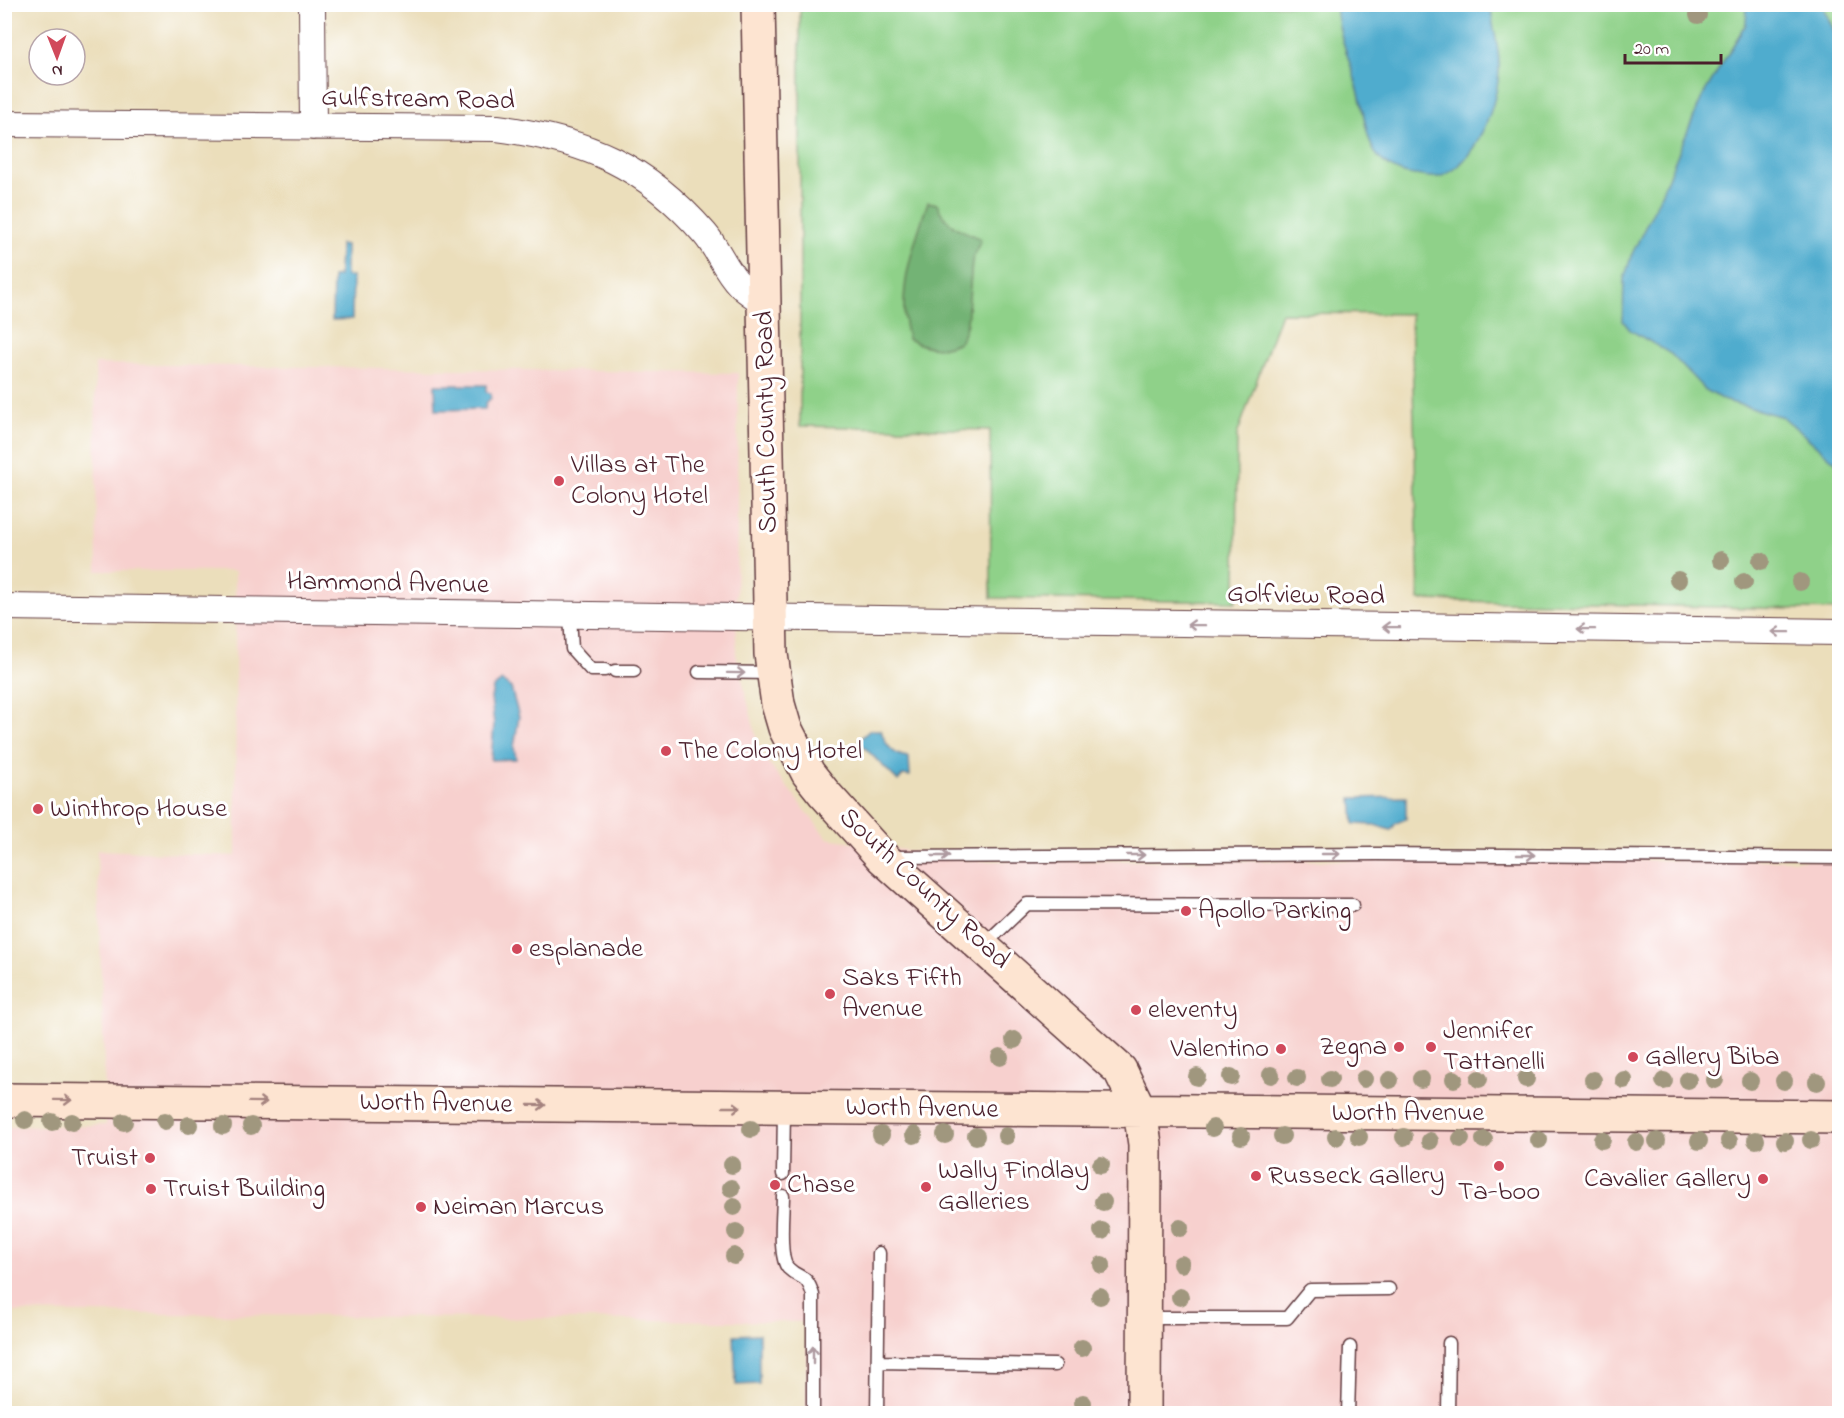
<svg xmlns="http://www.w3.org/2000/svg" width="1844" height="1418" viewBox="0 0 1844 1418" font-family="'Indie Flower',sans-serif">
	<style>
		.built { fill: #f7d0ce }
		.green { fill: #8fd189; stroke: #6c785a; stroke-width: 1.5 }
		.forest { fill: #73b375; stroke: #5e6950; stroke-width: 1.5 }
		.water { fill: #50acce; stroke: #4d667c; stroke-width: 1.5 }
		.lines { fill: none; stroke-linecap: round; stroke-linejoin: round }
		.lane-casing { stroke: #623c41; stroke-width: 15 }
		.street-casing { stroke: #623c41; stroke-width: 28 }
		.secondary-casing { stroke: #623c41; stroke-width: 36 }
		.lane { stroke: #fff; stroke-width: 12 }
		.street { stroke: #fff; stroke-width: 26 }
		.secondary { stroke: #fde4d1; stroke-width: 33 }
		.tree { fill: #a0977e }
		.oneway { stroke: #ae9aa0 }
		.oneway2 { stroke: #a4827e }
		.poi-dot { fill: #d1495b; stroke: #fff; stroke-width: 2 }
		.labels { text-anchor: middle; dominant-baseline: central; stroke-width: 6; stroke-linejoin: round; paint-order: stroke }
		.street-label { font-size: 27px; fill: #4a1f2b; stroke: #fff }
		.poi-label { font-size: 27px; fill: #4a1f2b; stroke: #fff; text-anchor: start }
	</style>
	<rect width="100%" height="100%" fill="#fff"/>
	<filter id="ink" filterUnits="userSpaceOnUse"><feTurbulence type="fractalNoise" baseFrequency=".0167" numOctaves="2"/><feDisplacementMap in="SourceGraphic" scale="12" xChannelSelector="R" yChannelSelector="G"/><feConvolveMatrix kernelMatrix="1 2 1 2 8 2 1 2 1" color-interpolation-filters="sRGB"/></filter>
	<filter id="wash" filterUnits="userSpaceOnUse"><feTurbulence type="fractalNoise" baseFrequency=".008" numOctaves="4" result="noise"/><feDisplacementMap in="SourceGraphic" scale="24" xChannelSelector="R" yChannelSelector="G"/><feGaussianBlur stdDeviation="1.35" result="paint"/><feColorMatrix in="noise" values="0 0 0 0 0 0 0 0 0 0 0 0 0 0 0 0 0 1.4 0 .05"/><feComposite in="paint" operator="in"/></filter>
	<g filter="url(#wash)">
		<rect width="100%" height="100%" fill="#ebdebb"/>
		<path class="built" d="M 95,364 L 738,373 L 736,654 L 760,752 L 827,838 L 973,861 L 1839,860 L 1839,1413 L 806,1413 L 807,1322 L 5,1312 L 4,1127 L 106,1125 L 97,850 L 236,856 L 235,571 L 97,571 Z"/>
		<path class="green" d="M 800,5 L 1839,5 L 1839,610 L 1419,600 L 1411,314 L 1281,313 L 1237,435 L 1236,602 L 991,598 L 990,430 L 800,426 Z"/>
		<path class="forest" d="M 928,202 L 937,204 C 946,227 960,229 981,239 L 972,261 L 967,323 L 961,341 C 941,352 927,348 908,339 C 896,293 913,246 928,202 Z"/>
		<path class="water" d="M 1336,5 L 1491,5 C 1491,26 1500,46 1499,68 C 1499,102 1476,163 1442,176 C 1435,179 1423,176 1415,175 C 1400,174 1385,166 1376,154 C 1367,143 1363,108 1359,93 C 1351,63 1338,35 1336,5 Z
			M 1747,5 L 1822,5 L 1834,31 L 1840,86 L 1839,465 L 1783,417 L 1723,400 L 1704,389 L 1671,354 L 1630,330 L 1623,321 L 1624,279 L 1632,254 L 1658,201 L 1703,95 L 1746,24 Z
			M 340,244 L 346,245 L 346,276 L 353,277 L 352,319 L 332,320 L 333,277 L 339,276 Z
			M 435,385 L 486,385 L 486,392 L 491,393 L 491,398 L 486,403 L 485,409 L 436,410 Z
			M 502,681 L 511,688 L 519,717 L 514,747 L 516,759 L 491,760 L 494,724 L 491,698 L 493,688 Z
			M 870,730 L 881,730 C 885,745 894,756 909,757 L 910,776 L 903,775 L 898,781 L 858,741 Z
			M 1406,797 L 1406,819 L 1396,823 L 1391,830 L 1375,825 L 1354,824 L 1352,798 Z
			M 759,1334 L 759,1384 L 736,1385 L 734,1335 Z"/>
	</g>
	<g filter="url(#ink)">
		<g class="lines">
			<g class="lane-casing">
				<path id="lane" d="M 570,616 L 572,649 L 591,670 L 605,670
					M 615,671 L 634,671
					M 699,672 L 772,673
					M 892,857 L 1377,854 L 1840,858
					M 984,945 L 1027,904 L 1353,905
					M 783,1174 L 784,1109
					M 783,1196 C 783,1211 778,1257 788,1268 C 801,1281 806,1272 813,1295 L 813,1414
					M 1146,1318 L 1287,1318 L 1310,1290 L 1389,1289
					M 878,1362 L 1055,1365
					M 877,1414 L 879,1253
					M 1348,1414 L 1350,1347
					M 1448,1414 L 1449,1343"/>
			</g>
			<g class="street-casing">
				<path id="street" d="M 312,4 L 313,127
					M 4,124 L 497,128 C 587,140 645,165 705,234 C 718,249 725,270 739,284 C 746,291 756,297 764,303
					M 4,607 L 1840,632"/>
			</g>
			<g class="secondary-casing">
				<path id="secondary" d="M 758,4 L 771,654 L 778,704 L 785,728 L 808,773 L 824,793 L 882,857 L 1120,1070 L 1140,1111 L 1145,1144 L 1144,1414
					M 4,1100 L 1840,1117"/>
			</g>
			<use href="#lane" class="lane"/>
			<use href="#street" class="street"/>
			<use href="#secondary" class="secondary"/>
		</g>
		<g class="tree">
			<circle cx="1698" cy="15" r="9"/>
			<circle cx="1721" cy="560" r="9"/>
			<circle cx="1761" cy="561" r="9"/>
			<circle cx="1678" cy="580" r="9"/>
			<circle cx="1744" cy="582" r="9"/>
			<circle cx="1800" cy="582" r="9"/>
			<circle cx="1014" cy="1040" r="9"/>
			<circle cx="1000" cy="1057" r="9"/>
			<circle cx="1271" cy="1075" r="9"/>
			<circle cx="1197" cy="1077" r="9"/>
			<circle cx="1231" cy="1077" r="9"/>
			<circle cx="1297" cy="1078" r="9"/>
			<circle cx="1330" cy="1079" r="9"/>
			<circle cx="1364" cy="1079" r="9"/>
			<circle cx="1421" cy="1079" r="9"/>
			<circle cx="1454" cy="1079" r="9"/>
			<circle cx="1479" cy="1079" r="9"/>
			<circle cx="1526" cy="1079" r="9"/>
			<circle cx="1390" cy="1080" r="9"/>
			<circle cx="1593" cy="1080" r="9"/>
			<circle cx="1624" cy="1080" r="9"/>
			<circle cx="1688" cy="1080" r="9"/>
			<circle cx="1715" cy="1080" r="9"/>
			<circle cx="1664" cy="1081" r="9"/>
			<circle cx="1750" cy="1081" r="9"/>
			<circle cx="1784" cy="1081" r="9"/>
			<circle cx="1817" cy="1082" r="9"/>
			<circle cx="25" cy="1120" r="9"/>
			<circle cx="165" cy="1121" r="9"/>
			<circle cx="52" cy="1122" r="9"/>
			<circle cx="72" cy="1122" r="9"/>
			<circle cx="124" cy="1122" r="9"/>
			<circle cx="189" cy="1125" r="9"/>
			<circle cx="223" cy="1126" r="9"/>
			<circle cx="251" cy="1126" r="9"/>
			<circle cx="1213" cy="1128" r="9"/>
			<circle cx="751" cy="1129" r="9"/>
			<circle cx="881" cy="1135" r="9"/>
			<circle cx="914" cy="1135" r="9"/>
			<circle cx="945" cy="1135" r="9"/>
			<circle cx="976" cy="1136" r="9"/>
			<circle cx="1006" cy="1136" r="9"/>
			<circle cx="1241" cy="1136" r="9"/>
			<circle cx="1282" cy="1136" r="9"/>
			<circle cx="1336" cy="1137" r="9"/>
			<circle cx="1359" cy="1137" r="9"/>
			<circle cx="1404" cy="1137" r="9"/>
			<circle cx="1461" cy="1139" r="9"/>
			<circle cx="1484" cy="1140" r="9"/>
			<circle cx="1539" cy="1140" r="9"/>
			<circle cx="1602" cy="1140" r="9"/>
			<circle cx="1756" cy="1140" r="9"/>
			<circle cx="1811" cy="1140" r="9"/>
			<circle cx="1430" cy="1141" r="9"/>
			<circle cx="1657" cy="1141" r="9"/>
			<circle cx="1699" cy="1141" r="9"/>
			<circle cx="1729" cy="1141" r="9"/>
			<circle cx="1785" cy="1141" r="9"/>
			<circle cx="1636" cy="1142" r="9"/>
			<circle cx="732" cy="1165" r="9"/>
			<circle cx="1101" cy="1165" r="9"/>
			<circle cx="731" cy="1188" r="9"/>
			<circle cx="1103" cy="1202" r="9"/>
			<circle cx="734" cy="1207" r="9"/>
			<circle cx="1180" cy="1228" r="9"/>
			<circle cx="1102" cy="1231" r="9"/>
			<circle cx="736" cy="1232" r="9"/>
			<circle cx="734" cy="1256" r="9"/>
			<circle cx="1181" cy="1264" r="9"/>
			<circle cx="1102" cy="1265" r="9"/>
			<circle cx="1100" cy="1296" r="9"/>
			<circle cx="1180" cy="1297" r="9"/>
			<circle cx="1082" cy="1348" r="9"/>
			<circle cx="1083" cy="1403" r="9"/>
		</g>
		<defs><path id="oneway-shaft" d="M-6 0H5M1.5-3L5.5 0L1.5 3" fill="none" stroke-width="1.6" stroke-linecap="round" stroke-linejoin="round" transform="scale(1.5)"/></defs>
		<g class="oneway">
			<use href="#oneway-shaft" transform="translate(1196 625) rotate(-179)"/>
			<use href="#oneway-shaft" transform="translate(1391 627) rotate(-179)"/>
			<use href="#oneway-shaft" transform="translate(1586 629) rotate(-179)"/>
			<use href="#oneway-shaft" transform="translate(1781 632) rotate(-179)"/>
			<use href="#oneway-shaft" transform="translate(736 673) rotate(1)"/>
			<use href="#oneway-shaft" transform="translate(1331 854)"/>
			<use href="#oneway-shaft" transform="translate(1136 855)"/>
			<use href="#oneway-shaft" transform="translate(1526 855)"/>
			<use href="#oneway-shaft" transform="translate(941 856)"/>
			<use href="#oneway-shaft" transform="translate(813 1355) rotate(-90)"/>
		</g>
		<g class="oneway2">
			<use href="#oneway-shaft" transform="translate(63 1100) rotate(1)"/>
			<use href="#oneway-shaft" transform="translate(258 1102) rotate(1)"/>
			<use href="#oneway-shaft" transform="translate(537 1105) rotate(1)"/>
			<use href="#oneway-shaft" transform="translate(732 1107)"/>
		</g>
	</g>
	<g class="poi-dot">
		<circle cx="559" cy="481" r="6"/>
		<circle cx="666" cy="751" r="6"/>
		<circle cx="38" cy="809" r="6"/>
		<circle cx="1186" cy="911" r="6"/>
		<circle cx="517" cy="949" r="6"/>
		<circle cx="830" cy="994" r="6"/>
		<circle cx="1136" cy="1010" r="6"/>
		<circle cx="1399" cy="1047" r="6"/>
		<circle cx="1431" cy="1047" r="6"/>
		<circle cx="1281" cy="1049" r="6"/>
		<circle cx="1633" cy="1057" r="6"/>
		<circle cx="150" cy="1158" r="6"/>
		<circle cx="1499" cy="1166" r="6"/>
		<circle cx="1256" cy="1176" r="6"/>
		<circle cx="1763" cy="1179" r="6"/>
		<circle cx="775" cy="1185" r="6"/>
		<circle cx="926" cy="1187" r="6"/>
		<circle cx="151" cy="1189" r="6"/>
		<circle cx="421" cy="1207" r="6"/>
	</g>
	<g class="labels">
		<g class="street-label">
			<text transform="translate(418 100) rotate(1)">Gulfstream Road</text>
			<text transform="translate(767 422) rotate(-91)">South County Road</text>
			<text transform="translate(388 584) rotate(1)">Hammond Avenue</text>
			<text transform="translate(1306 596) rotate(1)">Golfview Road</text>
			<text transform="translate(924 889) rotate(43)">South County Road</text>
			<text transform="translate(436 1104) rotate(1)">Worth Avenue</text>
			<text transform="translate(922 1109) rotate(1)">Worth Avenue</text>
			<text x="1408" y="1113">Worth Avenue</text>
		</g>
		<g class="poi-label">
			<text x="571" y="465">Villas at The<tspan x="571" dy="31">Colony Hotel</tspan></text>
			<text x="678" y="751">The Colony Hotel</text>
			<text x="50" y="809">Winthrop House</text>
			<text x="1198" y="911">Apollo Parking</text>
			<text x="529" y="949">esplanade</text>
			<text x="842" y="978">Saks Fifth<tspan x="842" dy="31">Avenue</tspan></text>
			<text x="1148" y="1010">eleventy</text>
			<text x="1443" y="1031">Jennifer<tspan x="1443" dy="31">Tattanelli</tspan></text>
			<text x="1387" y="1047" text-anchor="end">Zegna</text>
			<text x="1269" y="1049" text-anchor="end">Valentino</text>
			<text x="1645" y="1057">Gallery Biba</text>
			<text x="138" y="1158" text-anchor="end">Truist</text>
			<text x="938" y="1171">Wally Findlay<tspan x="938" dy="31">Galleries</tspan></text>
			<text x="1268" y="1176">Russeck Gallery</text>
			<text x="1751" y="1179" text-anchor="end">Cavalier Gallery</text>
			<text x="787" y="1185">Chase</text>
			<text x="163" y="1189">Truist Building</text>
			<text x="1499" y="1192" text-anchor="middle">Ta-boo</text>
			<text x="433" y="1207">Neiman Marcus</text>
		</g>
	</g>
	<rect width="1844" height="1418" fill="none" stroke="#fff" stroke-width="24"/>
	<g transform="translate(57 57) rotate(179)"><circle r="28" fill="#ffffff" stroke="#b7a5aa" stroke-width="1.5"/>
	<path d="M0-4.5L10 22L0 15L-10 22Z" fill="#d1495b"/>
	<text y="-9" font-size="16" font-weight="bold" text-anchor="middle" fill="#4a1f2b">N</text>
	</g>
	<path d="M1625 54v9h96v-9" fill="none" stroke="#4a1f2b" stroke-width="3"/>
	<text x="1634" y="54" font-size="18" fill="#4a1f2b" stroke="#ffffff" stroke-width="4.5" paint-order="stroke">20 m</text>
</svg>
